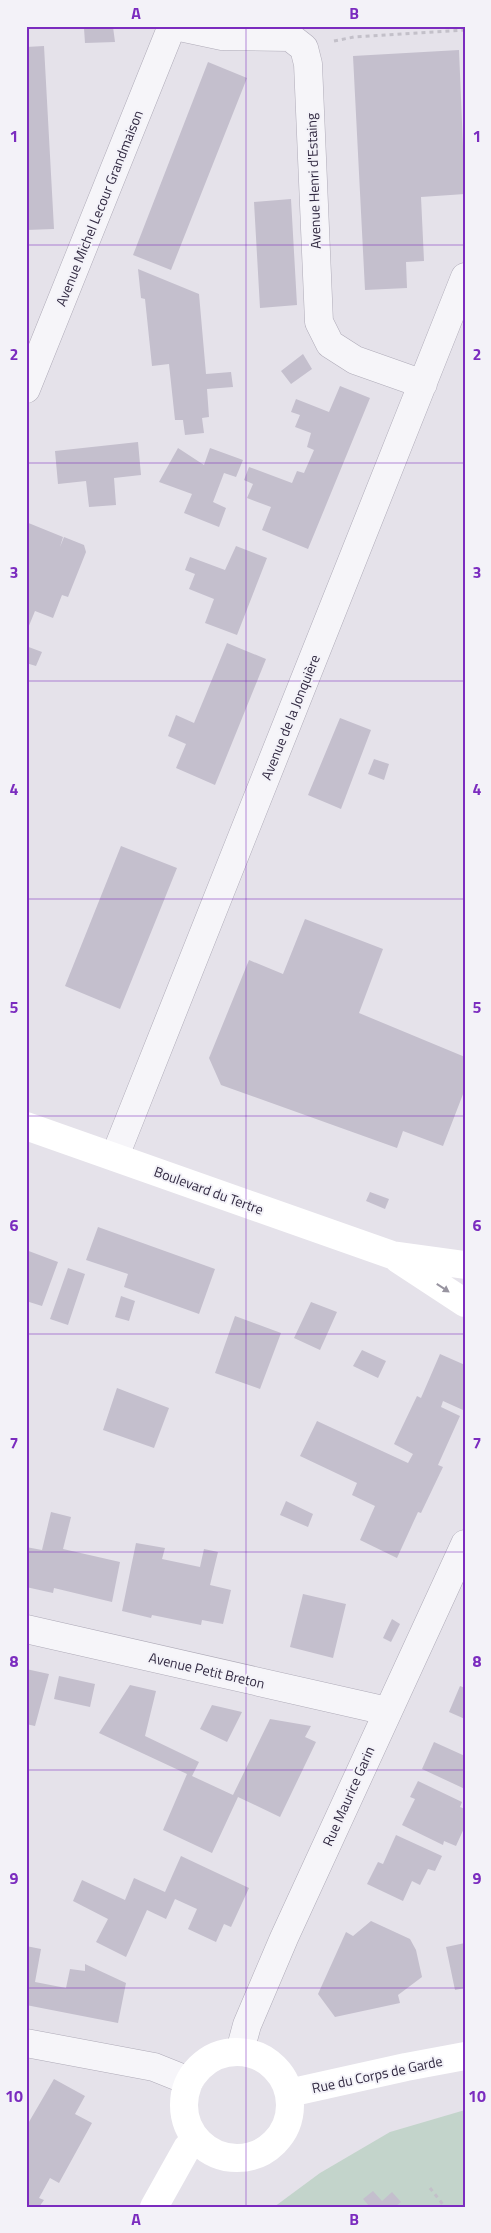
<svg xmlns="http://www.w3.org/2000/svg" width="491" height="2233" viewBox="0 0 491 2233" font-family="'Titillium Web',sans-serif">
	<style>
		.green { fill: #c3d4cb }
		.building { fill: #c4bfcd }
		.lines { fill: none; stroke-linecap: round; stroke-linejoin: round }
		.street-casing { stroke: #afabb8; stroke-width: 29 }
		.path { stroke: #c3c0c9; stroke-width: 3; stroke-dasharray: 4 4; stroke-linecap: butt }
		.street { stroke: #f6f5f9; stroke-width: 28 }
		.secondary { stroke: #fff; stroke-width: 28 }
		.oneway { fill: #9894a0 }
		.grid { fill: none; stroke: #7b2cbf; stroke-width: 1; stroke-opacity: 0.55 }
		.labels { text-anchor: middle; dominant-baseline: central; stroke-width: 4; stroke-linejoin: round; paint-order: stroke }
		.street-label { font-size: 14px; fill: #322a42; stroke: #f3f2f8 }
		.neatline { fill: none; stroke: #7b2cbf; stroke-width: 2 }
		.grid-label { font-size: 16px; text-anchor: middle; font-weight: bold; fill: #7b2cbf }
	</style>
	<rect width="100%" height="100%" fill="#e5e2ea"/>
	<path class="green" d="M 465,2110 L 465,2207 L 274,2207 L 320,2173 L 390,2132 Z"/>
	<path class="building" d="M 113,27 L 115,42 L 85,43 L 84,28 Z
		M 44,46 L 54,229 L 26,230 L 26,47 Z
		M 459,50 L 465,194 L 421,197 L 424,261 L 406,262 L 407,288 L 365,290 L 353,56 Z
		M 208,62 L 247,78 L 171,270 L 133,255 Z
		M 291,199 L 297,305 L 260,308 L 254,202 Z
		M 138,269 L 199,294 L 206,374 L 231,372 L 233,387 L 207,389 L 209,417 L 202,418 L 204,433 L 185,435 L 183,420 L 175,420 L 169,364 L 152,366 L 145,299 L 141,298 Z
		M 303,354 L 312,369 L 291,384 L 281,371 Z
		M 340,386 L 370,398 L 308,549 L 262,530 L 271,507 L 247,498 L 253,484 L 244,480 L 249,467 L 292,483 L 297,471 L 304,473 L 314,450 L 307,447 L 311,433 L 295,427 L 300,415 L 291,412 L 296,399 L 329,412 Z
		M 138,442 L 141,475 L 114,478 L 116,505 L 89,507 L 86,481 L 58,484 L 55,451 Z
		M 178,448 L 204,465 L 210,448 L 243,460 L 236,477 L 224,473 L 213,502 L 226,508 L 219,527 L 184,513 L 192,494 L 159,482 Z
		M 26,522 L 63,537 L 60,547 L 64,537 L 84,545 L 86,552 L 68,597 L 62,595 L 53,618 L 35,611 L 26,633 Z
		M 236,546 L 267,558 L 237,635 L 205,623 L 214,599 L 189,589 L 195,574 L 185,570 L 190,557 L 225,570 Z
		M 227,643 L 266,659 L 215,785 L 176,768 L 186,744 L 168,736 L 176,715 L 194,723 Z
		M 26,646 L 42,652 L 36,666 L 26,663 Z
		M 340,718 L 371,730 L 341,809 L 308,795 Z
		M 374,759 L 389,764 L 384,780 L 368,774 Z
		M 121,846 L 177,868 L 120,1009 L 65,986 Z
		M 305,919 L 383,949 L 359,1013 L 465,1057 L 465,1089 L 443,1146 L 403,1131 L 397,1148 L 221,1085 L 209,1058 L 249,960 L 283,974 Z
		M 370,1192 L 389,1199 L 385,1209 L 366,1201 Z
		M 98,1227 L 215,1269 L 199,1314 L 124,1287 L 128,1274 L 86,1260 Z
		M 26,1250 L 58,1262 L 42,1306 L 26,1301 Z
		M 68,1268 L 85,1274 L 68,1325 L 50,1319 Z
		M 121,1296 L 135,1301 L 129,1321 L 115,1317 Z
		M 311,1302 L 337,1312 L 320,1350 L 294,1338 Z
		M 235,1316 L 281,1333 L 260,1389 L 215,1373 Z
		M 362,1350 L 386,1361 L 378,1378 L 353,1366 Z
		M 440,1354 L 465,1365 L 465,1405 L 463,1410 L 443,1401 L 441,1407 L 460,1416 L 438,1465 L 443,1467 L 421,1513 L 418,1512 L 397,1558 L 360,1540 L 375,1506 L 352,1495 L 357,1483 L 300,1456 L 317,1421 L 408,1463 L 413,1454 L 394,1444 L 417,1396 L 421,1398 Z
		M 117,1388 L 169,1408 L 154,1448 L 103,1430 Z
		M 286,1501 L 313,1514 L 308,1527 L 280,1515 Z
		M 51,1512 L 71,1517 L 63,1549 L 120,1562 L 112,1602 L 54,1588 L 53,1593 L 26,1587 L 26,1547 L 42,1550 Z
		M 136,1543 L 165,1548 L 162,1559 L 200,1567 L 204,1549 L 218,1552 L 210,1585 L 231,1590 L 223,1624 L 202,1620 L 201,1625 L 152,1615 L 151,1618 L 122,1611 Z
		M 303,1594 L 346,1604 L 333,1658 L 290,1647 Z
		M 392,1619 L 400,1624 L 391,1642 L 383,1638 Z
		M 26,1669 L 49,1674 L 35,1726 L 26,1724 Z
		M 59,1676 L 95,1684 L 90,1707 L 54,1699 Z
		M 130,1685 L 156,1691 L 145,1736 L 199,1762 L 192,1776 L 233,1795 L 270,1719 L 311,1726 L 305,1737 L 316,1742 L 280,1817 L 238,1797 L 212,1853 L 163,1830 L 187,1774 L 99,1733 Z
		M 460,1686 L 465,1688 L 465,1719 L 449,1712 Z
		M 212,1705 L 242,1712 L 227,1742 L 200,1729 Z
		M 434,1742 L 465,1756 L 465,1789 L 422,1769 Z
		M 418,1781 L 462,1802 L 460,1807 L 465,1809 L 465,1826 L 456,1846 L 444,1841 L 443,1845 L 402,1825 L 415,1799 L 410,1797 Z
		M 396,1835 L 442,1856 L 435,1871 L 428,1869 L 420,1885 L 412,1881 L 403,1901 L 367,1884 L 378,1862 L 383,1864 Z
		M 181,1856 L 249,1888 L 231,1927 L 224,1924 L 216,1942 L 188,1929 L 197,1909 L 175,1899 L 166,1919 L 147,1910 L 126,1957 L 96,1942 L 108,1919 L 73,1901 L 82,1880 L 125,1900 L 134,1878 L 165,1892 Z
		M 371,1921 L 410,1939 L 416,1950 L 422,1977 L 398,1995 L 400,2003 L 335,2017 L 318,1994 L 346,1932 L 353,1936 Z
		M 465,1943 L 465,1988 L 455,1990 L 446,1947 Z
		M 26,1946 L 41,1949 L 35,1982 L 66,1988 L 70,1969 L 85,1971 L 85,1964 L 126,1983 L 118,2023 L 26,2005 Z
		M 54,2079 L 85,2096 L 75,2114 L 92,2123 L 59,2183 L 50,2178 L 39,2198 L 44,2200 L 39,2207 L 26,2207 L 26,2127 Z
		M 373,2191 L 382,2201 L 392,2192 L 401,2202 L 395,2207 L 370,2207 L 363,2199 Z"/>
	<g class="lines">
		<g class="street-casing">
			<path id="street" d="M 175,26 L 222,36 L 290,37 L 304,48 L 308,64 L 319,322 L 330,344 L 355,360 L 423,384
				M 26,389 L 172,26
				M 115,1156 L 465,277
				M 26,1629 L 387,1711
				M 26,2043 L 154,2067 L 189,2081
				M 240,2051 L 247,2025 L 284,1938 L 465,1544"/>
		</g>
		<path class="path" d="M 334,41 L 354,37 L 465,30
			M 430,2188 L 445,2207"/>
		<use href="#street" class="street"/>
		<path class="secondary" d="M 26,1126 L 392,1255 L 465,1265
			M 398,1259 L 465,1303
			M184 2105a53 53 0 1 1 106 0a53 53 0 1 1-106 0Z
			M 289,2093 L 406,2067 L 465,2056
			M 154,2207 L 187,2148 L 196,2139"/>
	</g>
	<defs><path id="oneway-solid" d="M-6-.8H1V-3.2L6.5 0L1 3.2V.8H-6Z" transform="scale(1.25)"/></defs>
	<use class="oneway" href="#oneway-solid" transform="translate(443 1288) rotate(33)"/>
	<path class="grid" d="M 246,26 L 246,2207M 26,245 L 465,245M 26,463 L 465,463M 26,681 L 465,681M 26,899 L 465,899M 26,1116 L 465,1116M 26,1334 L 465,1334M 26,1552 L 465,1552M 26,1770 L 465,1770M 26,1988 L 465,1988"/>
	<g class="labels">
		<g class="street-label">
			<text transform="translate(313 181) rotate(-92)">Avenue Henri d'Estaing</text>
			<text transform="translate(99 208) rotate(-68)">Avenue Michel Lecour Grandmaison</text>
			<text transform="translate(290 717) rotate(-68)">Avenue de la Jonquière</text>
			<text transform="translate(209 1190) rotate(20)">Boulevard du Tertre</text>
			<text transform="translate(207 1670) rotate(13)">Avenue Petit Breton</text>
			<text transform="translate(348 1796) rotate(-66)">Rue Maurice Garin</text>
			<text transform="translate(377 2074) rotate(-12)">Rue du Corps de Garde</text>
		</g>
	</g>
	<rect width="491" height="2233" fill="none" stroke="#f3f2f8" stroke-width="55"/>
	<rect x="28" y="28" width="436" height="2178" class="neatline"/>
	<g class="grid-label">
		<text x="136" y="19">A</text>
		<text x="354" y="19">B</text>
		<text x="14" y="142">1</text>
		<text x="477" y="142">1</text>
		<text x="14" y="360">2</text>
		<text x="477" y="360">2</text>
		<text x="14" y="578">3</text>
		<text x="477" y="578">3</text>
		<text x="14" y="795">4</text>
		<text x="477" y="795">4</text>
		<text x="14" y="1013">5</text>
		<text x="477" y="1013">5</text>
		<text x="14" y="1231">6</text>
		<text x="477" y="1231">6</text>
		<text x="14" y="1449">7</text>
		<text x="477" y="1449">7</text>
		<text x="14" y="1667">8</text>
		<text x="477" y="1667">8</text>
		<text x="14" y="1884">9</text>
		<text x="477" y="1884">9</text>
		<text x="14" y="2102">10</text>
		<text x="477" y="2102">10</text>
		<text x="136" y="2225">A</text>
		<text x="354" y="2225">B</text>
	</g>
</svg>
